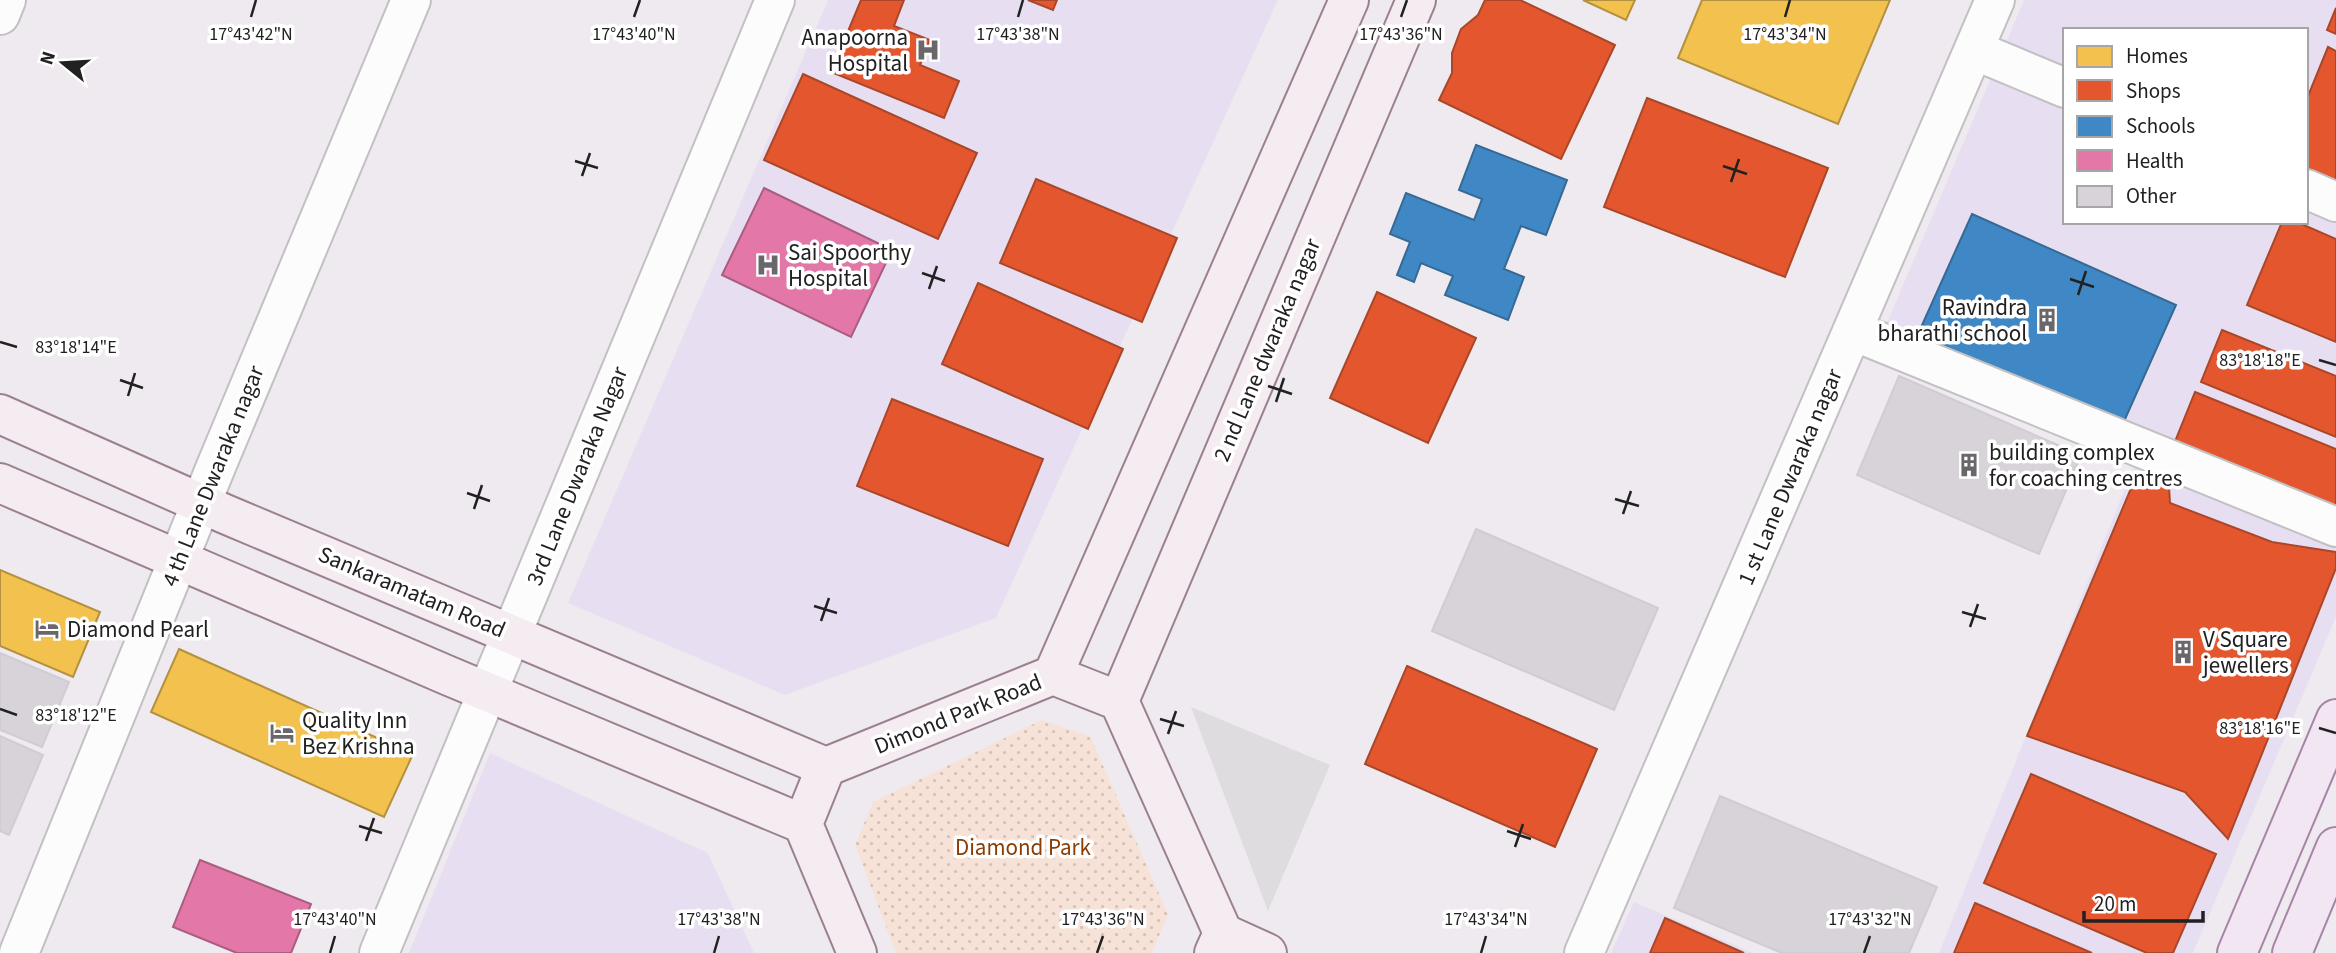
<svg xmlns="http://www.w3.org/2000/svg" width="2336" height="953" viewBox="0 0 2336 953" font-family="'Source Sans 3',sans-serif">
	<style>
		.commercial { fill: #e7dff1; fill-rule: evenodd }
		.park { fill: url(#park-dots) }
		.parking { fill: #dedcde }
		.homes { fill: #f2c14e; stroke: #b39140; stroke-width: 2 }
		.shops { fill: #e4572e; stroke: #aa472a; stroke-width: 2 }
		.schools { fill: #3f88c5; stroke: #366994; stroke-width: 2 }
		.health { fill: #e377a8; stroke: #a95d80; stroke-width: 2 }
		.building { fill: #d7d3d8; stroke: #d1cbd3; stroke-width: 2 }
		.lines { fill: none; stroke-linecap: round; stroke-linejoin: round }
		.minor-casing { stroke: #c2c0c2; stroke-width: 42 }
		.secondary-casing { stroke: #9b8090; stroke-width: 42 }
		.primary-casing { stroke: #a685a6; stroke-width: 42 }
		.minor { stroke: #fdfcfd; stroke-width: 38 }
		.secondary { stroke: #f5ecf2; stroke-width: 38 }
		.primary { stroke: #f1e6f2; stroke-width: 38 }
		.ticks { fill: none; stroke: #212121; stroke-width: 2.5 }
		.labels { text-anchor: middle; dominant-baseline: central; stroke-width: 7; stroke-linejoin: round; paint-order: stroke }
		.poi-label { font-size: 23px; fill: #212121; stroke: #fff; text-anchor: start }
		.street-label { font-size: 23px; fill: #212121; stroke: #fff }
		.park-label { font-size: 23px; fill: #8a3d05; stroke: #fff }
		.ticks-label { font-size: 18px; text-anchor: middle; fill: #212121; stroke: #fff; stroke-width: 7; stroke-linejoin: round; paint-order: stroke }
	</style>
	<defs>
		<pattern id="park-dots" width="8" height="8" patternUnits="userSpaceOnUse" patternTransform="scale(1.75)"><rect width="8" height="8" fill="#f7e2d7"/><path d="M2 2h.1M6 6h.1" fill="none" stroke="#d3c2b8" stroke-width="1.8" stroke-linecap="round"/></pattern>
	</defs>
	<rect width="100%" height="100%" fill="#efeaef"/>
	<path class="commercial" d="M 828,0 L 1278,0 L 996,618 L 785,695 L 568,603 Z
		M 2024,0 L 2336,0 L 2336,516 L 1884,330 ZM 2065,30 L 2306,30 L 2306,222 L 2065,222 Z
		M 2136,461 L 2336,544 L 2336,617 L 2193,953 L 1939,953 Z
		M 490,753 L 708,853 L 754,953 L 409,953 Z
		M 1634,902 L 1753,953 L 1611,953 Z"/>
	<path class="park" d="M 1042,720 L 1090,736 L 1168,914 L 1152,953 L 896,953 L 855,845 L 873,802 Z"/>
	<path class="parking" d="M 1191,707 L 1330,765 L 1268,911 Z"/>
	<path class="homes" d="M 1583,0 L 1635,0 L 1626,20 Z
		M 1702,0 L 1890,0 L 1838,124 L 1678,58 Z
		M 0,570 L 100,612 L 73,677 L 0,646 Z
		M 179,649 L 413,754 L 384,817 L 151,712 Z"/>
	<path class="shops" d="M 861,0 L 904,0 L 894,26 L 930,40 L 920,65 L 959,81 L 944,118 L 831,72 Z
		M 1028,0 L 1057,0 L 1053,10 Z
		M 1485,0 L 1520,0 L 1615,45 L 1561,159 L 1439,100 L 1452,73 L 1452,53 L 1461,29 L 1478,15 Z
		M 2336,8 L 2336,34 L 2327,30 Z
		M 2328,47 L 2336,51 L 2336,184 L 2306,172 L 2306,101 Z
		M 803,74 L 977,153 L 938,239 L 764,160 Z
		M 1647,98 L 1828,168 L 1785,277 L 1604,207 Z
		M 1036,179 L 1177,238 L 1142,322 L 1000,263 Z
		M 2282,222 L 2297,222 L 2336,239 L 2336,342 L 2247,305 Z
		M 978,283 L 1123,349 L 1088,429 L 942,364 Z
		M 1377,292 L 1476,338 L 1428,443 L 1330,398 Z
		M 2222,330 L 2336,376 L 2336,437 L 2201,382 Z
		M 2195,392 L 2336,449 L 2336,510 L 2174,444 Z
		M 892,399 L 1043,459 L 1008,546 L 857,486 Z
		M 2137,474 L 2169,487 L 2170,503 L 2272,542 L 2336,552 L 2336,568 L 2228,839 L 2185,792 L 2027,736 Z
		M 1407,666 L 1597,749 L 1555,847 L 1365,764 Z
		M 2031,774 L 2216,854 L 2173,953 L 2147,953 L 1984,883 Z
		M 1975,903 L 2092,953 L 1954,953 Z
		M 1665,918 L 1744,953 L 1650,953 Z"/>
	<path class="schools" d="M 1476,145 L 1567,180 L 1546,235 L 1521,226 L 1504,269 L 1524,277 L 1508,320 L 1445,295 L 1453,276 L 1421,263 L 1414,282 L 1397,275 L 1410,242 L 1390,234 L 1406,193 L 1474,220 L 1482,199 L 1459,190 Z
		M 1972,214 L 2176,305 L 2122,426 L 1918,334 Z"/>
	<path class="health" d="M 764,188 L 892,250 L 851,337 L 722,275 Z
		M 200,860 L 311,904 L 291,953 L 237,953 L 173,927 Z"/>
	<path class="building" d="M 1899,376 L 2081,455 L 2039,554 L 1857,475 Z
		M 1476,529 L 1658,608 L 1614,710 L 1432,631 Z
		M 0,653 L 69,682 L 42,747 L 0,730 Z
		M 0,736 L 43,755 L 9,835 L 0,831 Z
		M 1720,796 L 1937,887 L 1909,953 L 1782,953 L 1674,908 Z"/>
	<g class="lines">
		<g class="minor-casing">
			<path id="minor" d="M 0,15 L 6,0
				M 1974,50 L 2065,88
				M 2306,189 L 2336,202
				M 1853,331 L 2336,527
				M 19,953 L 215,469 L 411,0
				M 379,953 L 775,0
				M 1584,953 L 1995,0"/>
		</g>
		<g class="secondary-casing">
			<path id="secondary" d="M 0,414 L 225,514 L 826,767
				M 0,483 L 449,676 L 803,824
				M 1053,675 L 1349,0
				M 1119,701 L 1416,0
				M 1223,933 L 1267,953
				M 857,953 L 803,824 L 826,767 L 1053,675 L 1119,701 L 1223,933 L 1214,953"/>
		</g>
		<g class="primary-casing">
			<path id="primary" d="M 2237,953 L 2336,719
				M 2292,953 L 2336,847"/>
		</g>
		<use href="#minor" class="minor"/>
		<use href="#secondary" class="secondary"/>
		<use href="#primary" class="primary"/>
	</g>
	<path class="ticks" d="M 251,17 L 256,0M 634,17 L 640,0M 1018,17 L 1023,0M 1401,17 L 1407,0M 1785,17 L 1790,0M 575,161 L 598,168M 1723,166 L 1747,174M 582,176 L 590,153M 1731,182 L 1739,159M 922,273 L 945,281M 2070,279 L 2094,287M 929,289 L 937,266M 2078,295 L 2086,271M 0,342 L 17,347M 2319,360 L 2336,365M 120,380 L 143,388M 1268,386 L 1292,394M 128,396 L 135,373M 1276,402 L 1284,378M 467,493 L 490,501M 1615,499 L 1639,506M 474,509 L 482,485M 1623,514 L 1631,491M 814,606 L 837,613M 1962,612 L 1986,619M 821,621 L 829,598M 1970,627 L 1978,604M 0,709 L 17,715M 1160,719 L 1184,726M 2319,728 L 2336,733M 1168,734 L 1176,711M 359,826 L 382,833M 1507,831 L 1531,839M 366,841 L 374,818M 1515,847 L 1523,824M 330,953 L 335,936M 714,953 L 719,936M 1097,953 L 1103,936M 1481,953 L 1486,936M 1864,953 L 1870,936"/>
	<defs>
		<g id="hospital-bare" transform="scale(1.89)"><path d="M-5-5h3v3.5h4V-5h3V5h-3V1.5h-4V5h-3Z" fill="#696769" stroke="#fff" stroke-width="2.5" paint-order="stroke"/></g>
		<g id="building-bare" transform="scale(1.89)"><path d="M-4-6H4V6H1V3H-1V6H-4ZM-2.5-4.3h1.7v1.8h-1.7ZM.8-4.3h1.7v1.8H.8ZM-2.5-1h1.7V.8h-1.7ZM.8-1h1.7V.8H.8Z" fill="#696769" stroke="#fff" stroke-width="2.5" paint-order="stroke"/></g>
		<g id="hotel-bare" transform="scale(1.89)"><path d="M-6-4.5h1.5V1H6V5H4.5V3h-9V5H-6ZM-4 0a1.8 1.8 0 1 1 3.6 0ZM.5 0V-2.5h3Q6-2.5 6 0Z" fill="#696769" stroke="#fff" stroke-width="2.5" paint-order="stroke"/></g>
	</defs>
	<g fill-rule="evenodd">
		<use href="#hospital-bare" x="928" y="50"/>
		<use href="#hospital-bare" x="768" y="265"/>
		<use href="#building-bare" x="2047" y="320"/>
		<use href="#building-bare" x="1969" y="465"/>
		<use href="#hotel-bare" x="47" y="629"/>
		<use href="#building-bare" x="2183" y="652"/>
		<use href="#hotel-bare" x="282" y="733"/>
	</g>
	<g class="labels">
		<g class="poi-label">
			<text x="908" y="37" text-anchor="end">Anapoorna<tspan x="908" dy="26">Hospital</tspan></text>
			<text x="788" y="252">Sai Spoorthy<tspan x="788" dy="26">Hospital</tspan></text>
			<text x="2027" y="307" text-anchor="end">Ravindra<tspan x="2027" dy="26">bharathi school</tspan></text>
			<text x="1989" y="452">building complex<tspan x="1989" dy="26">for coaching centres</tspan></text>
			<text x="67" y="629">Diamond Pearl</text>
			<text x="2203" y="639">V Square<tspan x="2203" dy="26">jewellers</tspan></text>
			<text x="302" y="720">Quality Inn<tspan x="302" dy="26">Bez Krishna</tspan></text>
		</g>
		<g class="street-label">
			<text transform="translate(1267 350) rotate(-67)">2 nd Lane dwaraka nagar</text>
			<text transform="translate(213 476) rotate(-68)">4 th Lane Dwaraka nagar</text>
			<text transform="translate(577 476) rotate(-68)">3rd Lane Dwaraka Nagar</text>
			<text transform="translate(1790 477) rotate(-67)">1 st Lane Dwaraka nagar</text>
			<text transform="translate(412 592) rotate(23)">Sankaramatam Road</text>
			<text transform="translate(958 714) rotate(-22)">Dimond Park Road</text>
		</g>
		<g class="park-label">
			<text x="1023" y="847">Diamond Park</text>
		</g>
	</g>
	<g class="ticks-label">
		<text x="251" y="40">17°43'42"N</text>
		<text x="634" y="40">17°43'40"N</text>
		<text x="1018" y="40">17°43'38"N</text>
		<text x="1401" y="40">17°43'36"N</text>
		<text x="1785" y="40">17°43'34"N</text>
		<text x="76" y="353">83°18'14"E</text>
		<text x="2260" y="366">83°18'18"E</text>
		<text x="76" y="721">83°18'12"E</text>
		<text x="2260" y="734">83°18'16"E</text>
		<text x="335" y="925">17°43'40"N</text>
		<text x="719" y="925">17°43'38"N</text>
		<text x="1103" y="925">17°43'36"N</text>
		<text x="1486" y="925">17°43'34"N</text>
		<text x="1870" y="925">17°43'32"N</text>
	</g>
	<rect x="2063" y="28" width="245" height="196" fill="#ffffff" stroke="#a6a6a6" stroke-width="2"/>
	<rect x="2077" y="46" width="35" height="21" fill="#f2c14e" stroke="#a6a6a6" stroke-width="2"/>
	<text x="2126" y="63" font-size="21" fill="#212121">Homes</text>
	<rect x="2077" y="80" width="35" height="21" fill="#e4572e" stroke="#a6a6a6" stroke-width="2"/>
	<text x="2126" y="98" font-size="21" fill="#212121">Shops</text>
	<rect x="2077" y="116" width="35" height="21" fill="#3f88c5" stroke="#a6a6a6" stroke-width="2"/>
	<text x="2126" y="133" font-size="21" fill="#212121">Schools</text>
	<rect x="2077" y="150" width="35" height="21" fill="#e377a8" stroke="#a6a6a6" stroke-width="2"/>
	<text x="2126" y="168" font-size="21" fill="#212121">Health</text>
	<rect x="2077" y="186" width="35" height="21" fill="#d7d3d8" stroke="#a6a6a6" stroke-width="2"/>
	<text x="2126" y="203" font-size="21" fill="#212121">Other</text>
	<g transform="translate(63 63) rotate(288)" stroke="#ffffff" stroke-width="5" paint-order="stroke">
	<path d="M0-5L12 26L0 18L-12 26Z" fill="#212121"/>
	<text y="-10" font-size="19" font-weight="bold" text-anchor="middle" fill="#212121">N</text>
	</g>
	<path d="M2084 911v10h119v-10" fill="none" stroke="#212121" stroke-width="3.5"/>
	<text x="2094" y="911" font-size="21" fill="#212121" stroke="#ffffff" stroke-width="5" paint-order="stroke">20 m</text>
</svg>
